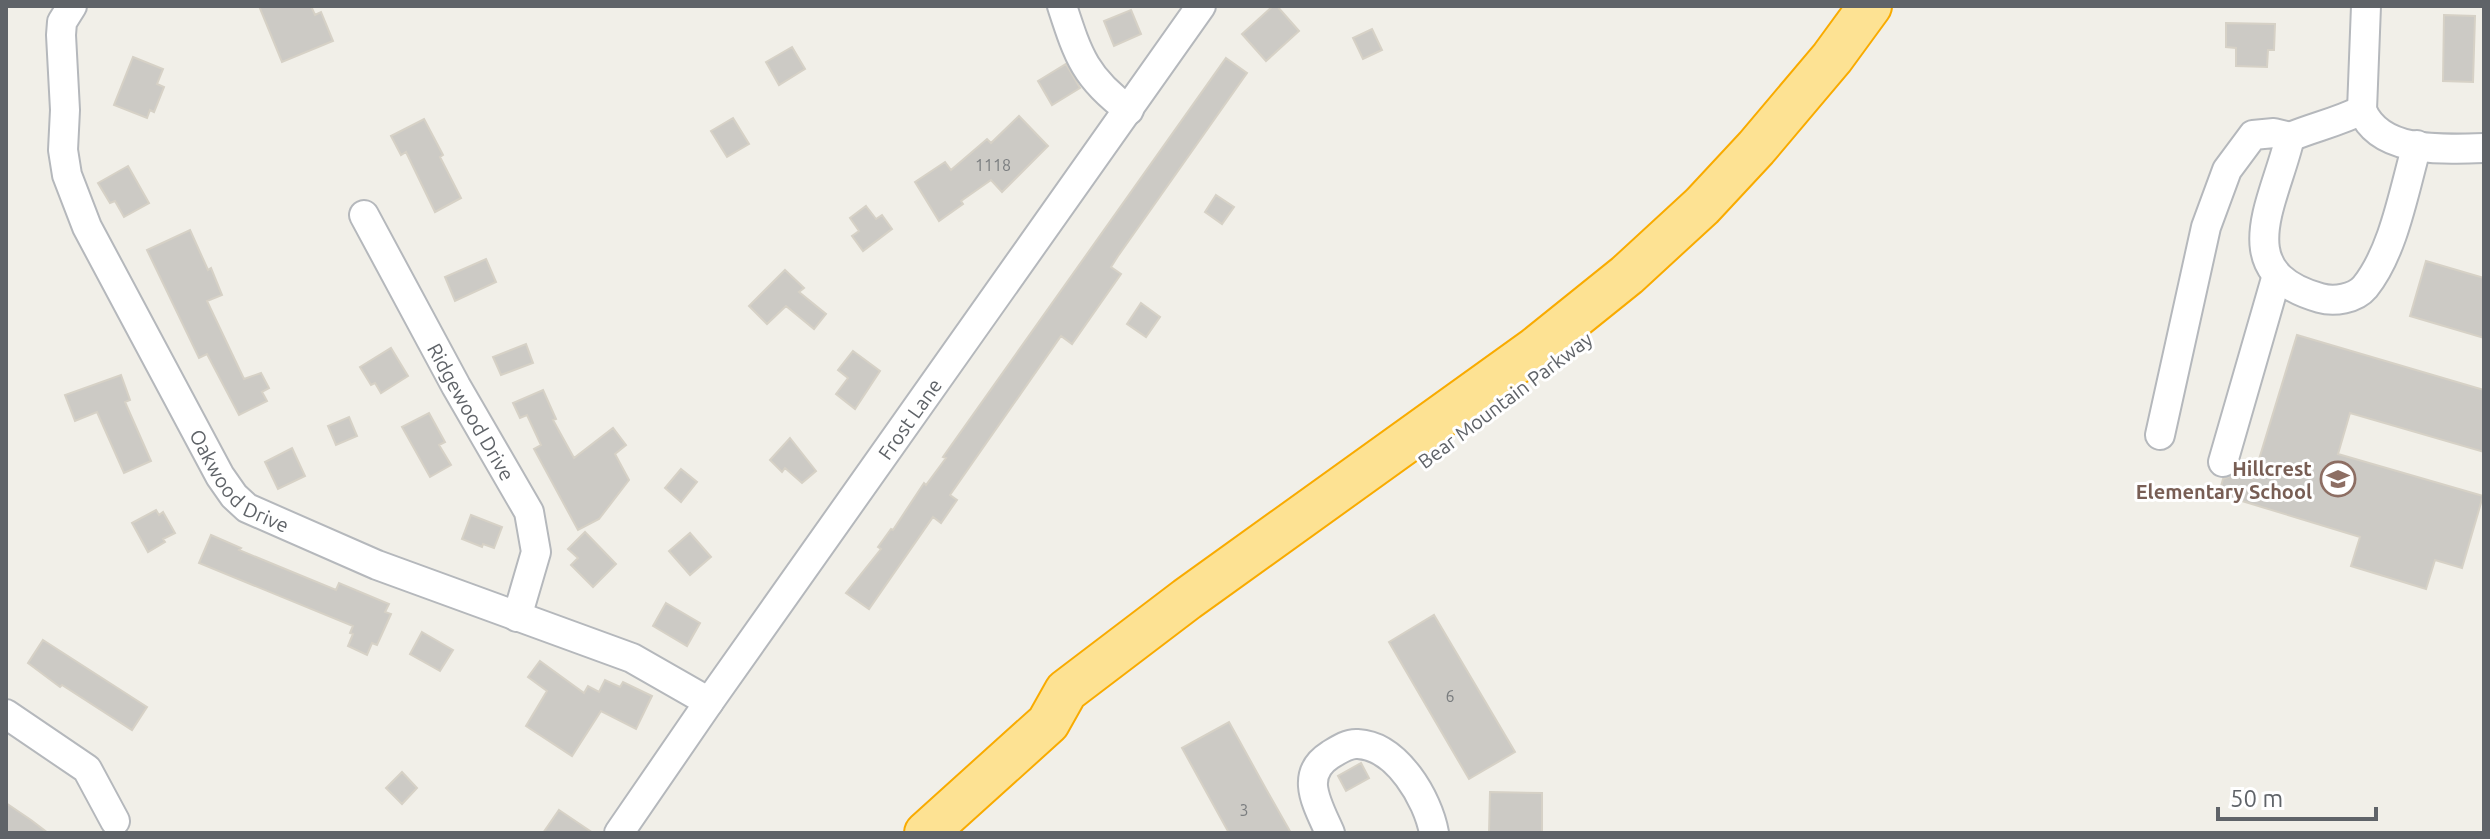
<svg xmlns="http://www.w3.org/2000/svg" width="2490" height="839" viewBox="0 0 2490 839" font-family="Ubuntu,sans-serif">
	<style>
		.building { fill: #cccac5; stroke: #d6d1c6; stroke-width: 2 }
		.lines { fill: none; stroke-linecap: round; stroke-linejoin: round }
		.minor-casing { stroke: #b5b8bc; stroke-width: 32 }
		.highway-casing { stroke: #f9ab00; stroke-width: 46 }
		.minor { stroke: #fff; stroke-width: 28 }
		.highway { stroke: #fde293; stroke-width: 42 }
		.labels { text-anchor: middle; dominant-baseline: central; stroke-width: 6; stroke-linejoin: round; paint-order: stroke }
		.number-label { font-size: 16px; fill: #7a7d7f }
		.street-label { font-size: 20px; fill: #5f6368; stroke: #fff }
		.education-label { font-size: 20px; font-weight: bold; fill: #785e54; stroke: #fff; text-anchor: end }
	</style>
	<rect width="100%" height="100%" fill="#f1efe8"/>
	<path class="building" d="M 259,6 L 311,6 L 315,15 L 321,12 L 333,41 L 282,62 Z
		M 1273,6 L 1277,6 L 1299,31 L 1266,61 L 1242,34 Z
		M 1131,10 L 1141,34 L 1114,46 L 1104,21 Z
		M 2444,15 L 2475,16 L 2473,82 L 2443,81 Z
		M 2226,23 L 2275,24 L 2274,50 L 2268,50 L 2267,67 L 2236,66 L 2236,48 L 2226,47 Z
		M 1372,29 L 1382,50 L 1363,59 L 1353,38 Z
		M 792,47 L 805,69 L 779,85 L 766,62 Z
		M 133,57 L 163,69 L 157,84 L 164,87 L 154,112 L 150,110 L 147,118 L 114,105 Z
		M 1226,58 L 1247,73 L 1118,256 L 1111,267 L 1121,274 L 1072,344 L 1061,336 L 950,495 L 957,500 L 941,523 L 933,517 L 869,609 L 846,593 L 881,549 L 878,547 L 891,529 L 893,530 L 924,483 L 926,485 L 946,458 L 943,457 Z
		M 1066,64 L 1080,88 L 1052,105 L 1038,81 Z
		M 1019,116 L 1048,146 L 1002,192 L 991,180 L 961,201 L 963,204 L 939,221 L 915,182 L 945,162 L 951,170 L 987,139 L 991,143 Z
		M 733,118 L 749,144 L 727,157 L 711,131 Z
		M 424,119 L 443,155 L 440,157 L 461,198 L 435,212 L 406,152 L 401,155 L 391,136 Z
		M 128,166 L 149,203 L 124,217 L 115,201 L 110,203 L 98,183 Z
		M 1216,195 L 1234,207 L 1222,224 L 1205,212 Z
		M 866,206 L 876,219 L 882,215 L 892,229 L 863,251 L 852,236 L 859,231 L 850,218 Z
		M 190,230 L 208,270 L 211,268 L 222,295 L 207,301 L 244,379 L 261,373 L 269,388 L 262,392 L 267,401 L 239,415 L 207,354 L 199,358 L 147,250 Z
		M 486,259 L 496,282 L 455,301 L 445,277 Z
		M 2426,261 L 2484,278 L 2484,338 L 2410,316 Z
		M 785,270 L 804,288 L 799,292 L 826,314 L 814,329 L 786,306 L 767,324 L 749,306 Z
		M 1141,303 L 1160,317 L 1146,337 L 1127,324 Z
		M 2297,335 L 2484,390 L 2484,452 L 2350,413 L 2338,454 L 2483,496 L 2462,568 L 2435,560 L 2426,589 L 2351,566 L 2360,537 L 2219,494 L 2223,479 L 2235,474 L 2253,479 Z
		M 526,344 L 533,363 L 501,375 L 493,357 Z
		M 391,348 L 408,376 L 381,393 L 375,383 L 371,385 L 360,367 Z
		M 853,351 L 880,371 L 855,409 L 836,394 L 848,378 L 838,370 Z
		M 121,375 L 130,400 L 125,402 L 151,461 L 124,473 L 97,412 L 75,421 L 65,395 Z
		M 543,390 L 556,419 L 553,420 L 574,458 L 613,428 L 626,445 L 615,454 L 629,480 L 599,519 L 578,530 L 534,449 L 541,445 L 527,415 L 520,418 L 513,403 Z
		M 429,413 L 445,442 L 439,445 L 451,465 L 430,477 L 402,427 Z
		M 349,417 L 357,436 L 336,445 L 328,426 Z
		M 790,438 L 816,471 L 802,483 L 785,468 L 782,472 L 770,460 Z
		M 292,448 L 305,476 L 278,489 L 265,462 Z
		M 681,469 L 697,482 L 681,502 L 665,488 Z
		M 156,510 L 159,515 L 163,512 L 175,533 L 163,539 L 165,542 L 148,552 L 132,523 Z
		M 471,515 L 502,527 L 494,548 L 483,544 L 482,547 L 462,539 Z
		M 585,532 L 616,564 L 593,587 L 571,565 L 578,558 L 568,549 Z
		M 690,533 L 711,557 L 690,575 L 669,551 Z
		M 211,535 L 241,548 L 239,550 L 336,590 L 339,583 L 389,604 L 385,612 L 391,614 L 377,645 L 372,643 L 367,655 L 348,646 L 353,634 L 350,633 L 353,626 L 199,563 Z
		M 666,603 L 700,623 L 687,646 L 653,626 Z
		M 1434,615 L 1515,752 L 1469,779 L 1389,642 Z
		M 422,632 L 453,650 L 440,671 L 410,654 Z
		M 43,640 L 147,707 L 132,730 L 62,685 L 60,687 L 28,663 Z
		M 540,661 L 584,693 L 588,686 L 599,692 L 605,680 L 620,687 L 623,682 L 652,696 L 636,729 L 601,711 L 572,756 L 526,726 L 547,691 L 528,677 Z
		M 1229,722 L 1266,789 L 1291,833 L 1229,833 L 1219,815 L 1182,748 Z
		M 1361,763 L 1369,778 L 1346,791 L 1338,776 Z
		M 402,772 L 417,788 L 402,804 L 386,788 Z
		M 1490,792 L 1542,793 L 1542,833 L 1489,833 Z
		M 6,803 L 31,820 L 48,833 L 6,833 Z
		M 559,810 L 593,833 L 543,833 Z"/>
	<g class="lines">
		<g class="minor-casing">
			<g id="minor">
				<path id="s1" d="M 72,6 L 62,22 L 61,35 L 65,110 L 63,150 L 67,175 L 87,227 L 220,476 L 234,496 L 247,508 L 377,565 L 632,658 L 709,702"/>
				<path d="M 1062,6 C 1078,55 1085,78 1129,110"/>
				<path d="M 2366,6 L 2362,110 C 2380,154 2443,149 2484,148"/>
				<path d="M 2290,137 C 2314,127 2338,122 2362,110"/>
				<path id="s2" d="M 364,215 L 456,386 L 529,512 L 536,552 L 517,617"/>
				<path d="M 2160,435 L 2206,227 L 2227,170 L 2253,135 L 2274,133 L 2290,137 C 2275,202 2227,272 2320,298 C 2334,302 2355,299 2365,287 C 2394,251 2404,190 2417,145"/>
				<path d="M 2223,462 L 2277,275"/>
				<path d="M 6,714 L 87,769 L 115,821"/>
				<path id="s3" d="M 619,833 L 709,702 L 1201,6"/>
				<path d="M 1330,833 C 1324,819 1314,801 1313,786 C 1312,772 1319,762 1330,755 C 1338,750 1348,743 1358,744 C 1397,746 1428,799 1434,833"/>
			</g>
		</g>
		<g class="highway-casing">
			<path id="highway" d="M 926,833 L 1048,723 L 1066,691 L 1187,599 L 1535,349 L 1627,275 L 1702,206 L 1756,148 L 1832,58 L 1870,6"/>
		</g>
		<use href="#minor" class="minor"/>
		<use href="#highway" class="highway"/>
	</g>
	<defs>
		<g id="school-ring" transform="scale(1.8)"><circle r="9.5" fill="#fff" stroke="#8d6e63" stroke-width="1.5"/><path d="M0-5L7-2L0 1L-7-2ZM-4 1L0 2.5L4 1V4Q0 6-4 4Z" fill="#8d6e63"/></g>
	</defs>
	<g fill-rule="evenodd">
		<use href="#school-ring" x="2338" y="479"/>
	</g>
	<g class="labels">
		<g class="number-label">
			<text x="993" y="165">1118</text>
			<text x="1450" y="696">6</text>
			<text x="1244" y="810">3</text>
		</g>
		<g class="street-label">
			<text transform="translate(1505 400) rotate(-37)">Bear Mountain Parkway</text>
			<text stroke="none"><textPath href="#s2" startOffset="224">Ridgewood Drive</textPath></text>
			<text stroke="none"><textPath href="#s3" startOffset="506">Frost Lane</textPath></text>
			<text stroke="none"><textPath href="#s1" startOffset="528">Oakwood Drive</textPath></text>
		</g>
		<g class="education-label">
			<text x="2312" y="468">Hillcrest<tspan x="2312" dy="23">Elementary School</tspan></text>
		</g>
	</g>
	<rect width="2490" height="839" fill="none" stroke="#5f6368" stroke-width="16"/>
	<path d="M2218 807v12h158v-12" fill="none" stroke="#5f6368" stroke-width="4"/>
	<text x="2230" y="807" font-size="24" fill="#5f6368" stroke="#ffffff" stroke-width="6" paint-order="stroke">50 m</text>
</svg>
